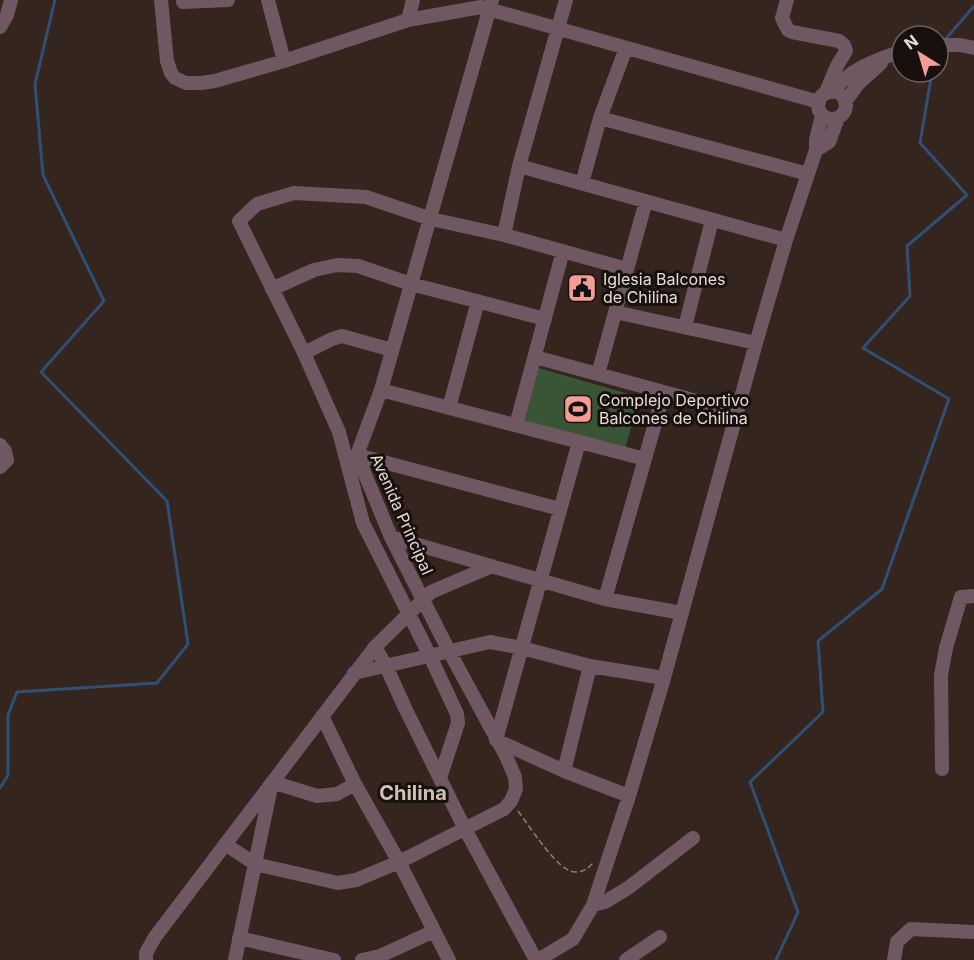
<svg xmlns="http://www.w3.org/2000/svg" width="974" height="960" viewBox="0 0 974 960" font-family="Inter,sans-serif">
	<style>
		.green { fill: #3a5436 }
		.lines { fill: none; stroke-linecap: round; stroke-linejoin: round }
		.stream { stroke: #304f75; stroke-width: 3 }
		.path { stroke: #8b7e78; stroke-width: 1.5; stroke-dasharray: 6 3; stroke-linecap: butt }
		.minor { stroke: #705862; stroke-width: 14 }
		.labels { text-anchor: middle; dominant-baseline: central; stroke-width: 6; stroke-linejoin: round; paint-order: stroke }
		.poi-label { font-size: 16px; fill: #e6dcd7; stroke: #17100d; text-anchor: start }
		.street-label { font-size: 16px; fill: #e6dcd7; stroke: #17100d }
		.quarter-label { font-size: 20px; font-weight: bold; fill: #d2bfb5; stroke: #17100d }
	</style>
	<rect width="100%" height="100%" fill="#34251e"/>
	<path class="green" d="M 532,366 L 639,397 L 625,450 L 517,422 Z"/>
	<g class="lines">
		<path class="stream" d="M 944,41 L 974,6
			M 0,788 L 8,775 L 8,715 L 17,692 L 157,683 L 188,644 L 167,501 L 41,372 L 104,301 L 43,175 L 35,84 L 55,0
			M 776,960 L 798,912 L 750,782 L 823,712 L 818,641 L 882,589 L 949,399 L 863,348 L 910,296 L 907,246 L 967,195 L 920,143 L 932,72"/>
		<path class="path" d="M 518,811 C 529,825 559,874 576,872 C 584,872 588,868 593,863"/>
		<path class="minor" d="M 161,0 L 167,61 L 171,73 L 175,78 L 186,83 L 201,83 L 215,81 L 284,61 L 408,20 L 481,7 L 819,102
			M 268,0 L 284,61
			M 787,0 L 782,18 L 788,30 L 792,32 L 839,41 L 844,45 L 846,51 L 837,66 L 825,94
			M 183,2 L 228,0
			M 408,20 L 413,0
			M 0,27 L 7,15 L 11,0
			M 938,45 L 960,45 L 974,48
			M818 105a14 14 0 1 1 28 0a14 14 0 1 1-28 0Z
			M 832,92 C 851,68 874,61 902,51
			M 845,102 L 858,84 L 881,63
			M 600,118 L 808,174
			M 816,150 L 829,142 L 838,118
			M 519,166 L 786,240
			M 582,183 L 600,118 L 626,48
			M 504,235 L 519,166 L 566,0
			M 272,289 L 314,270 L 337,265 L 358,266 L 411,284 L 545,319
			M 615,312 L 756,343
			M 685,327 L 712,220
			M 304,353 L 332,339 L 342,336 L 392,350
			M 535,357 L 737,412
			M 598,374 L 646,201
			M 381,390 L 645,459
			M 449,408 L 478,301
			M 516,425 L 563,251
			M 579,442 L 496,740 L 564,771 L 629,796
			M 0,445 L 5,451 L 7,460 L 0,467
			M 357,455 L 560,509
			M 391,537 L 605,599 L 682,613
			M 605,599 L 664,392
			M 375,647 L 386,666 L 405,708 L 465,829 L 536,960
			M 354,673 L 490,642 L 522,648 L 590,666 L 664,678
			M 322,716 L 355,784 L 399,862 L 449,960
			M 942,769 L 941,675 L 946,648 L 961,597 L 974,596
			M 564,771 L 590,666
			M 440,778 L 458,723 L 457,714 L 430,656 L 363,523 L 339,432 L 304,353 L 239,221 L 257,204 L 294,193 L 366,197 L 431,219 L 504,235 L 627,269
			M 225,844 L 255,864 L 338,883 L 356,880 L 399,862 L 504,809 L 511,801 L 516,789 L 515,777 L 506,756 L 449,651 L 391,537 L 357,455 L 381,390 L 492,0
			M 593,905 L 605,902 L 628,888 L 693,838
			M 239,938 L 334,960
			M 146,960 L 146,953 L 155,937 L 375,647 L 431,592 L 492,566
			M 235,960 L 272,782 L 317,796 L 337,794 L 355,784
			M 362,960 L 380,956 L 434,931
			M 538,960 L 573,939 L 593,905 L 629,796 L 664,678 L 756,343 L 786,240 L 816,150 L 816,140 L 822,115
			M 626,960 L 660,937
			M 894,960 L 897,942 L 911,929 L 974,932"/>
	</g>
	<defs>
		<g id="civic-square" transform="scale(1.5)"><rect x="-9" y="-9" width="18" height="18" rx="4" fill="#f59c93" stroke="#17100d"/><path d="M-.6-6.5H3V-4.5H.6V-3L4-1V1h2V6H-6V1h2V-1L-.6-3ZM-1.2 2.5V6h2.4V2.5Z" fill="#111"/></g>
		<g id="stadium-square" transform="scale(1.5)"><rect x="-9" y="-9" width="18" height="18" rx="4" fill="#f59c93" stroke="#17100d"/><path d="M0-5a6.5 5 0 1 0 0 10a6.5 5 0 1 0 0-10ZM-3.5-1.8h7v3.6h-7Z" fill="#111"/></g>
	</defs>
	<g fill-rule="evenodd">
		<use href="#civic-square" x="582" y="288"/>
		<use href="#stadium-square" x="578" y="409"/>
	</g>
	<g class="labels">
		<g class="poi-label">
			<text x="603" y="279">Iglesia Balcones<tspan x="603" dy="18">de Chilina</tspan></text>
			<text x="599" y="400">Complejo Deportivo<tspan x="599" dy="18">Balcones de Chilina</tspan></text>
		</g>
		<g class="street-label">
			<text transform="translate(402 514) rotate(66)">Avenida Principal</text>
		</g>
		<g class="quarter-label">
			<text x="413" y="793">Chilina</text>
		</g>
	</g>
	<g transform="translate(920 54) rotate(323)"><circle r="28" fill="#17100d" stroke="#6a625e" stroke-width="1.5"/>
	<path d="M0-4.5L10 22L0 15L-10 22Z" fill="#f59c93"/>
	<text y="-9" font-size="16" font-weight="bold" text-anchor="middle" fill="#e6dcd7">N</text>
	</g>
</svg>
